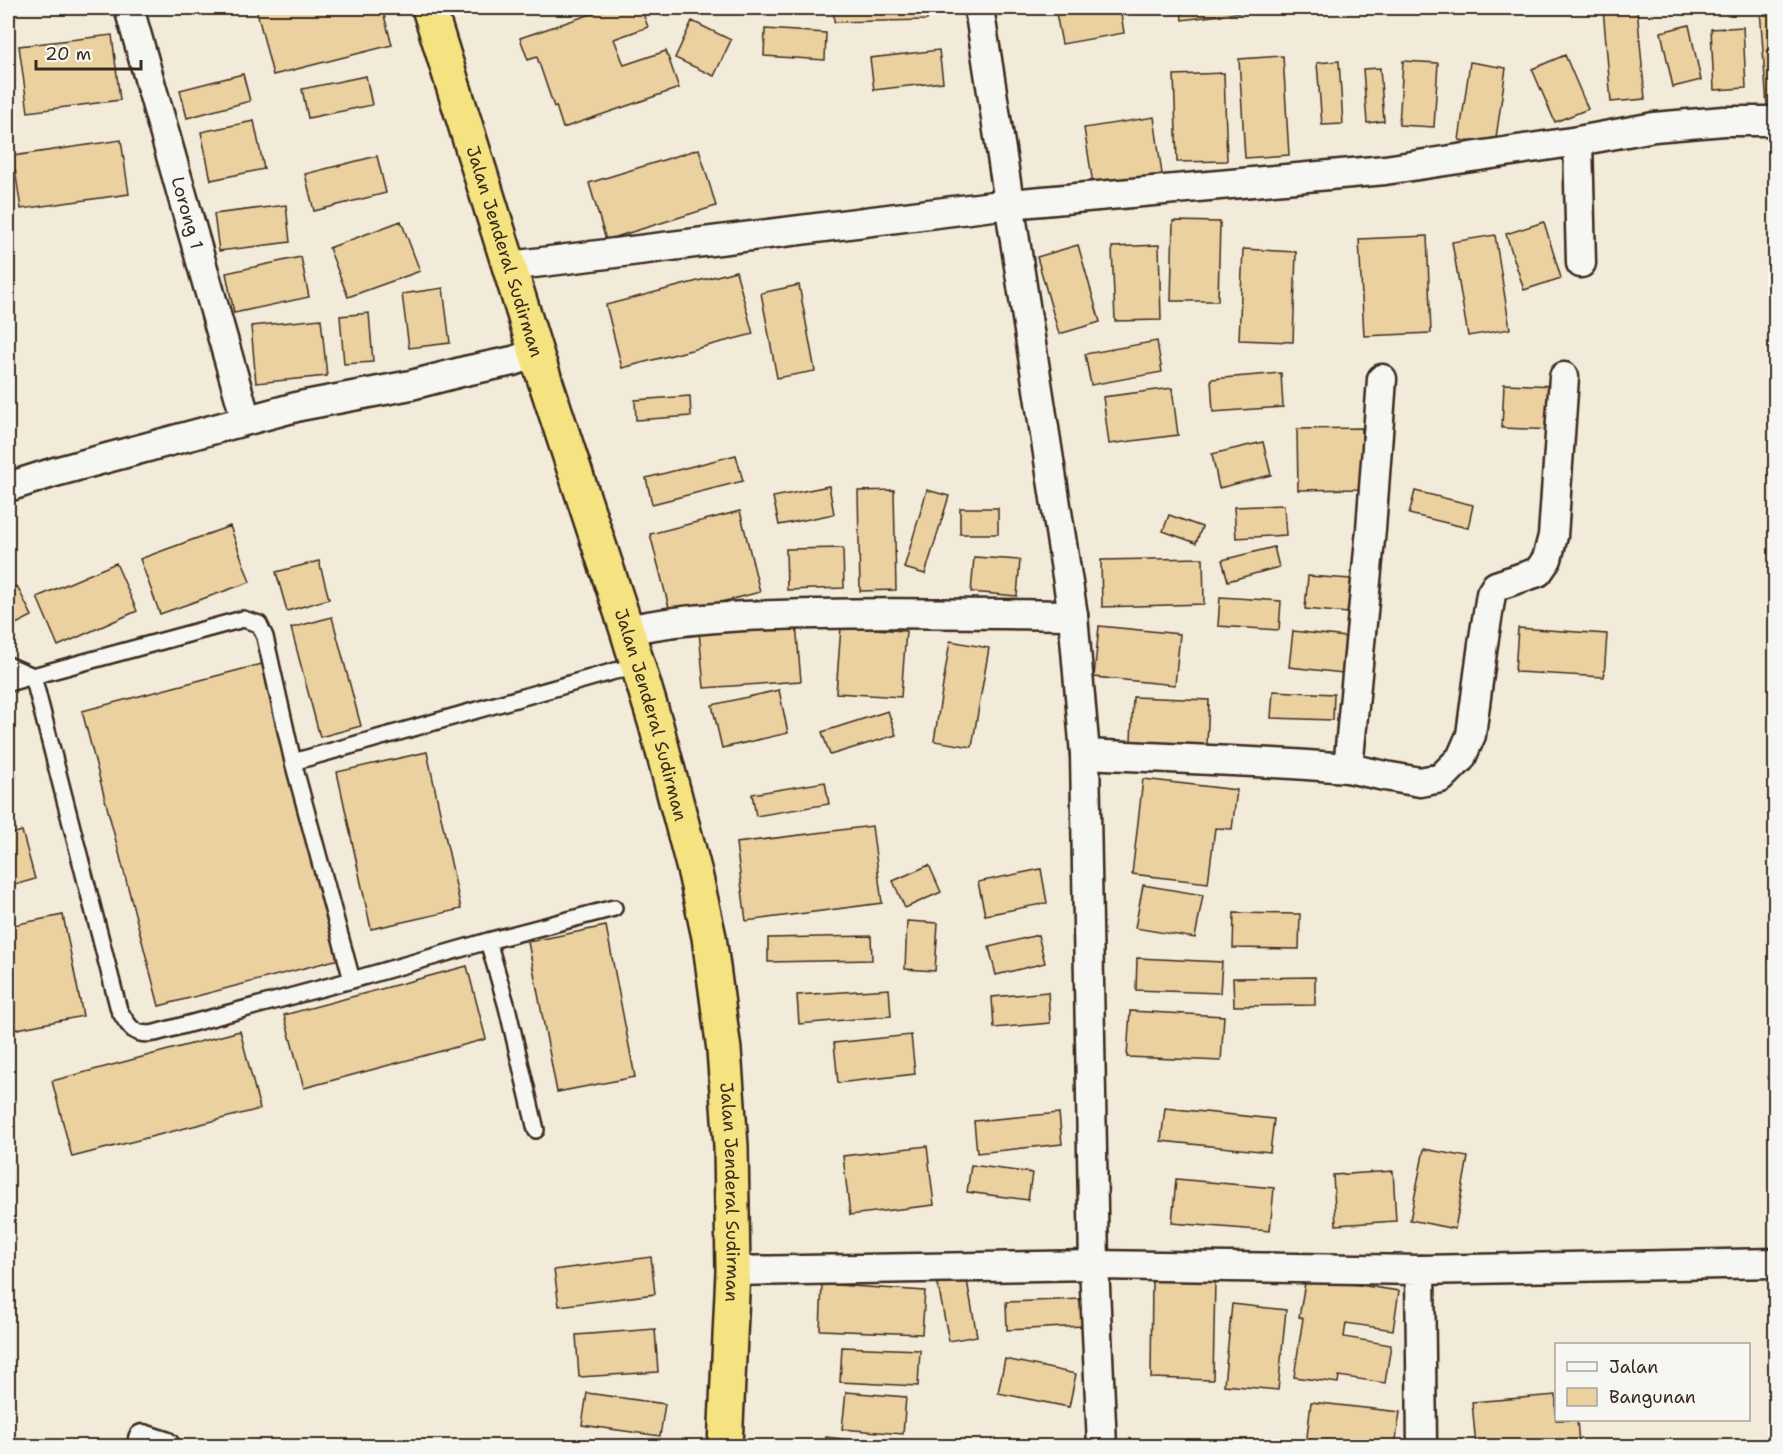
<svg xmlns="http://www.w3.org/2000/svg" width="1783" height="1454" viewBox="0 0 1783 1454" font-family="'Shantell Sans',sans-serif">
	<style>
		.building { fill: #ebd1a0; stroke: #3b2a1e; stroke-width: 1.5 }
		.lines { fill: none; stroke-linecap: round; stroke-linejoin: round }
		.service-casing { stroke: #3b2a1e; stroke-width: 20 }
		.minor-casing { stroke: #3b2a1e; stroke-width: 33 }
		.trunk-casing { stroke: #3b2a1e; stroke-width: 38 }
		.service { stroke: #f6f6f2; stroke-width: 15 }
		.minor { stroke: #f6f6f2; stroke-width: 28 }
		.trunk { stroke: #f5e382; stroke-width: 33 }
		.labels { text-anchor: middle; dominant-baseline: central; stroke-width: 6; stroke-linejoin: round; paint-order: stroke }
		.street-label { font-size: 18px; fill: #3b2a1e; stroke: #f6f6f2 }
	</style>
	<rect width="100%" height="100%" fill="#f3ebd9"/>
	<filter id="ink" filterUnits="userSpaceOnUse"><feTurbulence type="fractalNoise" baseFrequency=".0167" numOctaves="2"/><feDisplacementMap in="SourceGraphic" scale="12" xChannelSelector="R" yChannelSelector="G"/><feConvolveMatrix kernelMatrix="1 2 1 2 8 2 1 2 1" color-interpolation-filters="sRGB"/></filter>
	<g filter="url(#ink)">
		<path class="building" d="M 256,8 L 382,8 L 392,45 L 273,75 Z
			M 609,8 L 641,8 L 648,27 L 614,39 L 624,65 L 666,51 L 679,88 L 563,128 L 556,106 L 554,107 L 537,57 L 528,60 L 520,38 Z
			M 834,8 L 927,8 L 927,20 L 834,22 Z
			M 1055,8 L 1120,8 L 1124,33 L 1062,44 Z
			M 1181,8 L 1244,8 L 1244,12 L 1182,20 Z
			M 1603,8 L 1637,8 L 1645,99 L 1611,102 Z
			M 1776,8 L 1776,105 L 1767,106 L 1760,9 Z
			M 692,21 L 731,40 L 714,76 L 675,58 Z
			M 1689,25 L 1701,80 L 1673,87 L 1661,32 Z
			M 1743,27 L 1746,88 L 1714,90 L 1711,29 Z
			M 765,29 L 826,33 L 825,60 L 764,56 Z
			M 112,35 L 120,100 L 28,112 L 19,46 Z
			M 939,50 L 943,82 L 874,90 L 870,58 Z
			M 1565,55 L 1588,109 L 1555,122 L 1532,69 Z
			M 1283,56 L 1289,155 L 1245,158 L 1239,59 Z
			M 1339,61 L 1343,124 L 1322,125 L 1317,63 Z
			M 1403,61 L 1438,63 L 1434,127 L 1399,125 Z
			M 1470,62 L 1506,68 L 1495,145 L 1459,140 Z
			M 1380,68 L 1384,121 L 1367,123 L 1363,69 Z
			M 1224,73 L 1227,161 L 1177,162 L 1174,75 Z
			M 243,74 L 250,101 L 187,118 L 180,90 Z
			M 366,76 L 372,105 L 308,118 L 302,89 Z
			M 1154,117 L 1162,174 L 1093,184 L 1084,128 Z
			M 254,121 L 264,169 L 211,180 L 201,132 Z
			M 121,140 L 129,194 L 21,209 L 13,156 Z
			M 699,149 L 716,206 L 606,240 L 589,183 Z
			M 377,156 L 386,193 L 314,211 L 305,174 Z
			M 286,205 L 290,242 L 219,251 L 214,214 Z
			M 401,221 L 420,271 L 348,297 L 329,248 Z
			M 1173,221 L 1220,222 L 1218,301 L 1171,301 Z
			M 1544,222 L 1561,278 L 1524,290 L 1506,234 Z
			M 1495,235 L 1510,329 L 1468,336 L 1452,242 Z
			M 1427,236 L 1431,333 L 1364,336 L 1359,239 Z
			M 1078,245 L 1100,322 L 1059,334 L 1037,257 Z
			M 1159,245 L 1161,320 L 1115,321 L 1112,247 Z
			M 1243,249 L 1296,252 L 1293,342 L 1239,340 Z
			M 301,257 L 309,297 L 234,313 L 226,273 Z
			M 736,271 L 753,334 L 622,368 L 606,305 Z
			M 799,285 L 815,371 L 777,378 L 761,293 Z
			M 443,288 L 450,343 L 409,348 L 402,294 Z
			M 369,313 L 373,362 L 344,364 L 340,316 Z
			M 321,319 L 327,376 L 256,383 L 251,326 Z
			M 1157,341 L 1162,372 L 1091,385 L 1085,354 Z
			M 1281,373 L 1283,407 L 1213,412 L 1211,379 Z
			M 1504,384 L 1558,386 L 1556,430 L 1502,428 Z
			M 1172,388 L 1178,435 L 1109,444 L 1103,397 Z
			M 690,396 L 691,416 L 636,420 L 635,400 Z
			M 1362,428 L 1362,489 L 1298,490 L 1297,429 Z
			M 1263,442 L 1271,475 L 1219,488 L 1212,454 Z
			M 736,455 L 743,481 L 652,504 L 646,478 Z
			M 829,486 L 834,514 L 779,525 L 773,497 Z
			M 894,490 L 896,590 L 860,591 L 858,491 Z
			M 927,490 L 949,496 L 925,574 L 904,568 Z
			M 1415,491 L 1473,505 L 1468,528 L 1409,514 Z
			M 1284,505 L 1286,535 L 1236,538 L 1234,507 Z
			M 960,508 L 998,508 L 998,534 L 960,534 Z
			M 740,511 L 760,592 L 671,615 L 650,534 Z
			M 1169,515 L 1202,527 L 1196,543 L 1163,531 Z
			M 230,526 L 250,582 L 160,614 L 140,559 Z
			M 1274,547 L 1279,567 L 1228,581 L 1222,560 Z
			M 843,548 L 844,588 L 787,590 L 786,549 Z
			M 974,557 L 1020,560 L 1017,596 L 971,592 Z
			M 1203,558 L 1204,604 L 1102,607 L 1101,560 Z
			M 319,561 L 329,599 L 287,611 L 276,572 Z
			M 116,563 L 137,611 L 58,646 L 37,597 Z
			M 1308,576 L 1351,579 L 1348,613 L 1305,609 Z
			M 17,586 L 32,616 L 8,628 L 8,590 Z
			M 1220,597 L 1281,601 L 1279,630 L 1218,626 Z
			M 332,617 L 361,726 L 320,737 L 291,628 Z
			M 796,624 L 801,681 L 704,688 L 699,631 Z
			M 1099,626 L 1180,634 L 1175,685 L 1094,677 Z
			M 841,627 L 906,631 L 901,697 L 836,693 Z
			M 1518,628 L 1607,634 L 1604,677 L 1515,672 Z
			M 1293,631 L 1346,637 L 1343,673 L 1289,667 Z
			M 950,641 L 989,648 L 972,747 L 934,741 Z
			M 262,664 L 339,959 L 159,1006 L 82,711 Z
			M 779,690 L 788,733 L 722,748 L 712,705 Z
			M 1273,691 L 1334,694 L 1333,720 L 1271,718 Z
			M 1133,697 L 1209,700 L 1207,745 L 1131,741 Z
			M 888,711 L 896,735 L 830,755 L 822,732 Z
			M 8,745 L 16,778 L 8,780 Z
			M 427,752 L 461,909 L 371,929 L 337,772 Z
			M 1143,779 L 1237,790 L 1232,829 L 1215,828 L 1208,883 L 1132,874 Z
			M 825,782 L 829,804 L 756,816 L 752,794 Z
			M 872,826 L 882,903 L 746,921 L 736,843 Z
			M 22,831 L 35,879 L 8,887 L 8,835 Z
			M 929,865 L 941,892 L 905,908 L 893,881 Z
			M 1041,869 L 1047,903 L 985,915 L 978,882 Z
			M 1143,885 L 1203,895 L 1195,938 L 1135,928 Z
			M 1234,913 L 1300,914 L 1299,949 L 1233,948 Z
			M 63,915 L 83,1016 L 12,1030 L 8,1009 L 8,926 Z
			M 907,921 L 938,923 L 935,971 L 905,969 Z
			M 606,926 L 635,1077 L 557,1092 L 528,942 Z
			M 1038,935 L 1045,963 L 996,975 L 989,947 Z
			M 871,936 L 872,960 L 768,962 L 768,938 Z
			M 1137,958 L 1222,962 L 1220,993 L 1136,990 Z
			M 467,966 L 486,1039 L 304,1088 L 284,1015 Z
			M 1315,977 L 1315,1005 L 1234,1006 L 1233,978 Z
			M 889,989 L 891,1016 L 799,1024 L 797,995 Z
			M 1048,992 L 1050,1023 L 994,1028 L 992,997 Z
			M 1130,1011 L 1224,1016 L 1221,1061 L 1127,1057 Z
			M 240,1031 L 260,1109 L 72,1157 L 52,1081 Z
			M 911,1035 L 915,1074 L 838,1083 L 834,1043 Z
			M 1165,1108 L 1274,1119 L 1270,1152 L 1161,1141 Z
			M 1059,1113 L 1062,1144 L 977,1153 L 974,1121 Z
			M 927,1146 L 934,1205 L 850,1215 L 843,1156 Z
			M 1424,1149 L 1468,1157 L 1455,1229 L 1410,1220 Z
			M 971,1165 L 1032,1173 L 1028,1200 L 967,1192 Z
			M 1393,1171 L 1396,1221 L 1336,1225 L 1333,1175 Z
			M 1176,1179 L 1274,1188 L 1270,1231 L 1172,1223 Z
			M 651,1257 L 655,1294 L 559,1306 L 554,1270 Z
			M 966,1275 L 977,1336 L 949,1341 L 937,1280 Z
			M 1306,1277 L 1399,1291 L 1393,1330 L 1346,1323 L 1344,1337 L 1391,1345 L 1385,1383 L 1339,1376 L 1338,1383 L 1294,1377 L 1303,1318 L 1299,1317 Z
			M 1152,1278 L 1215,1280 L 1213,1380 L 1151,1378 Z
			M 822,1284 L 925,1291 L 922,1334 L 820,1330 Z
			M 1082,1299 L 1083,1326 L 1007,1330 L 1006,1302 Z
			M 1232,1304 L 1286,1310 L 1278,1390 L 1224,1385 Z
			M 655,1329 L 658,1372 L 579,1377 L 576,1335 Z
			M 842,1347 L 920,1350 L 918,1386 L 840,1382 Z
			M 1005,1359 L 1076,1374 L 1069,1407 L 998,1393 Z
			M 846,1392 L 906,1397 L 903,1434 L 842,1429 Z
			M 587,1393 L 665,1404 L 660,1436 L 582,1425 Z
			M 1556,1395 L 1556,1420 L 1577,1420 L 1579,1444 L 1546,1446 L 1476,1446 L 1472,1402 Z
			M 1311,1402 L 1400,1412 L 1395,1446 L 1306,1446 Z
			M 826,1437 L 892,1445 L 892,1446 L 824,1446 Z"/>
		<g class="lines">
			<g class="service-casing">
				<path id="service" d="M 8,665 L 33,676
					M 8,683 L 33,676
					M 293,762 L 352,980
					M 488,941 L 614,908
					M 536,1130 L 507,1007 L 488,941 L 352,980 L 155,1033 C 134,1037 129,1027 119,1010 L 33,676 L 243,619 L 259,624 L 265,637 L 293,762 L 615,671 L 637,667"/>
			</g>
			<g class="minor-casing">
				<g id="minor">
					<path id="s1" d="M 129,8 L 246,420"/>
					<path d="M 979,8 L 1073,615 L 1085,754 L 1094,1265 L 1102,1446"/>
					<path d="M 1578,141 L 1581,263"/>
					<path d="M 510,266 L 1009,204 L 1385,170 L 1578,141 L 1654,127 L 1724,121 L 1776,121"/>
					<path d="M 8,487 L 55,472 L 300,406 L 411,385 L 465,371 L 513,361 L 536,353"/>
					<path d="M 627,630 C 689,617 754,615 818,614 C 903,612 988,614 1073,615"/>
					<path d="M 1085,754 L 1293,764 L 1348,768 L 1385,776 L 1420,782 L 1441,778 L 1461,758 L 1471,735 L 1483,644 L 1491,594 L 1496,586 L 1538,572 L 1547,559 L 1553,536 L 1564,377"/>
					<path d="M 1348,768 L 1371,529 L 1382,379"/>
					<path d="M 1420,1270 L 1776,1263"/>
					<path d="M 733,1271 L 1094,1265 L 1420,1270 L 1422,1446"/>
					<path d="M 143,1439 L 165,1446"/>
				</g>
			</g>
			<g class="trunk-casing">
				<g id="trunk">
					<path id="s2" d="M 429,8 L 536,353 L 627,630 L 656,725 L 695,873 L 709,937 L 724,1050 L 731,1146 L 733,1271 L 725,1446"/>
				</g>
			</g>
			<use href="#service" class="service"/>
			<use href="#minor" class="minor"/>
			<use href="#trunk" class="trunk"/>
		</g>
	</g>
	<g class="labels">
		<g class="street-label">
			<text stroke="none"><textPath href="#s1" startOffset="213">Lorong 1</textPath></text>
			<text stroke="none"><textPath href="#s2" startOffset="255">Jalan Jenderal Sudirman</textPath></text>
			<text stroke="none"><textPath href="#s2" startOffset="741">Jalan Jenderal Sudirman</textPath></text>
			<text stroke="none"><textPath href="#s2" startOffset="1227">Jalan Jenderal Sudirman</textPath></text>
		</g>
	</g>
	<rect width="1783" height="1454" fill="none" stroke="#f6f6f2" stroke-width="30"/>
	<rect x="15" y="15" width="1753" height="1424" fill="none" stroke="#3b2a1e" stroke-width="2" filter="url(#ink)"/>
	<rect x="1555" y="1343" width="195" height="78" fill="#f6f6f2" stroke="#aba49d" stroke-width="1.5"/>
	<rect x="1567" y="1362" width="30" height="9" fill="#f6f6f2" stroke="#aba49d" stroke-width="1.5"/>
	<text x="1609" y="1373" font-size="18" fill="#3b2a1e">Jalan</text>
	<rect x="1567" y="1388" width="30" height="18" fill="#ebd1a0" stroke="#aba49d" stroke-width="1.5"/>
	<text x="1609" y="1403" font-size="18" fill="#3b2a1e">Bangunan</text>
	<path d="M36 60v9h105v-9" fill="none" stroke="#3b2a1e" stroke-width="3"/>
	<text x="45" y="60" font-size="18" fill="#3b2a1e" stroke="#f6f6f2" stroke-width="4.5" paint-order="stroke">20 m</text>
</svg>
